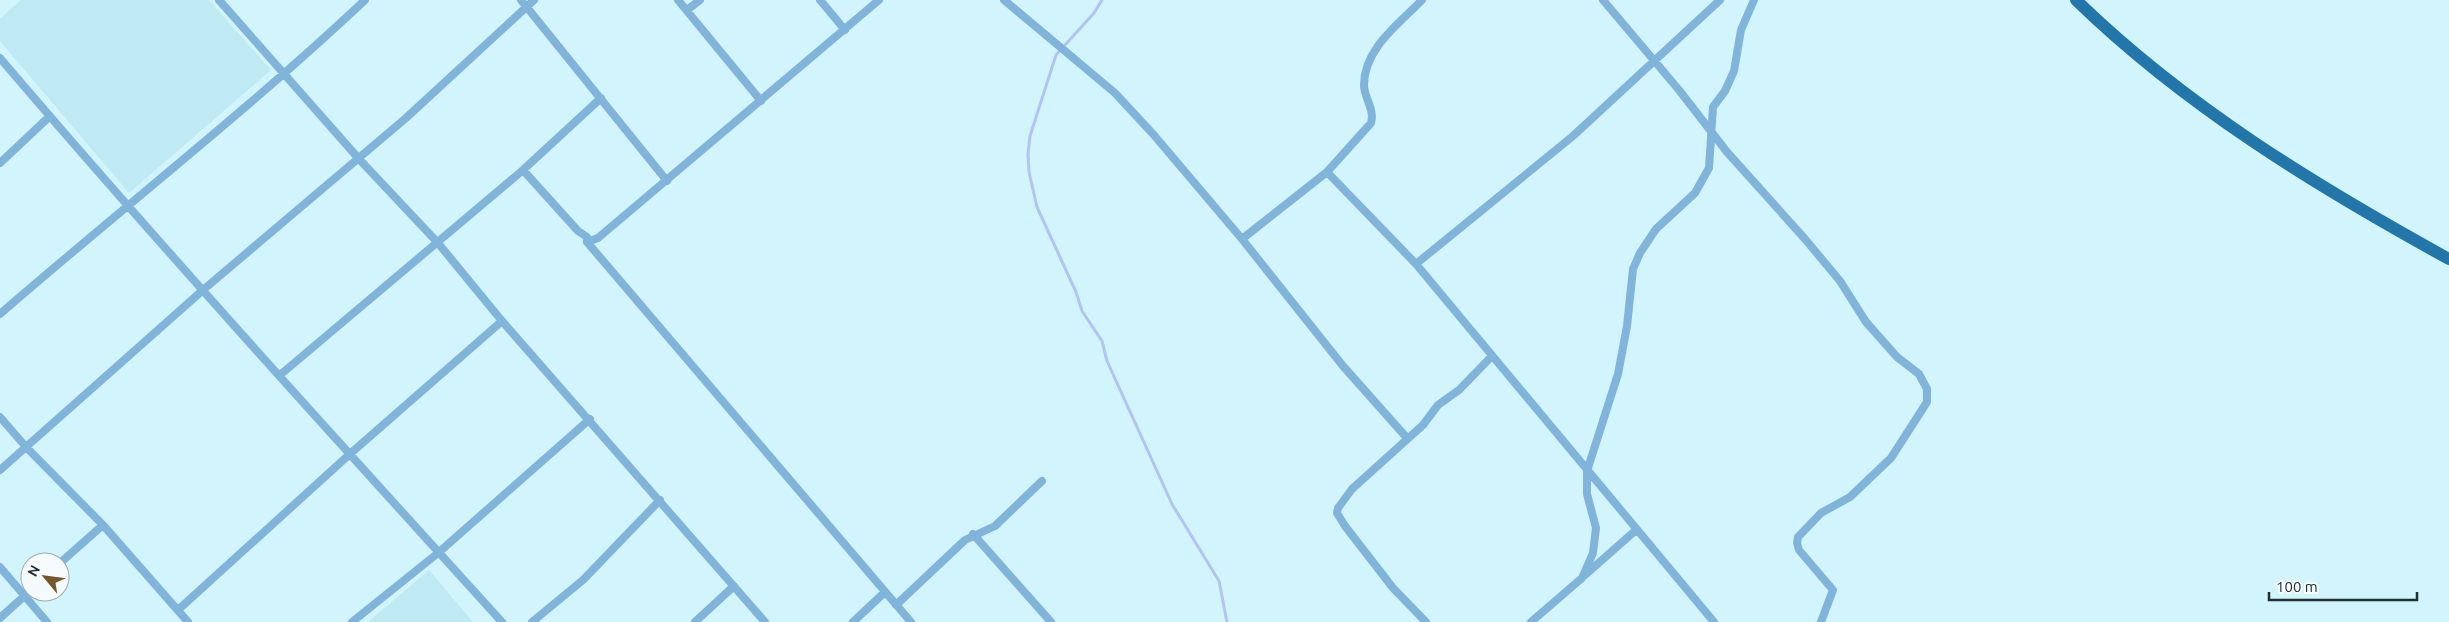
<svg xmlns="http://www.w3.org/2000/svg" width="2449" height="622" viewBox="0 0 2449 622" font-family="Ubuntu,sans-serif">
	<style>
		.built { fill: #bfe9f3 }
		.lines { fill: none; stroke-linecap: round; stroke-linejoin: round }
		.stream { stroke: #b2c4f2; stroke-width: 3 }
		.minor { stroke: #80b4db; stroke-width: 8 }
		.trunk { stroke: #2276aa; stroke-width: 12 }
	</style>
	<rect width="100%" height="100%" fill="#d2f4fc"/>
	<path class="built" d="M 21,0 L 209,0 L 271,70 L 129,193 L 0,41 L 0,19 Z
		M 429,570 L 473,622 L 368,622 Z"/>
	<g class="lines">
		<path class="stream" d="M 1102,0 L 1094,13 L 1056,55 L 1030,136 L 1028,154 L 1029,172 L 1037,207 L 1076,292 L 1082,311 L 1102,341 L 1107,361 L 1172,504 L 1219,581 L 1227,622"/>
		<path class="minor" d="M 219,0 L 359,159 L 438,243 L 502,321 L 765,622
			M 521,0 L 667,181
			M 678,0 L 761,101
			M 820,0 L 845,30
			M 1004,0 L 1115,93 L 1153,134 L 1242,239 L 1343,366 L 1407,438
			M 1603,0 L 1679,90 L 1727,152 L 1805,239 L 1840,281 L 1866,322 L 1897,357 L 1919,374 L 1927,389 L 1927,402 L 1891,458 L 1850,497 L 1821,513 L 1798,537 L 1797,543 L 1799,550 L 1833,590 L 1821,622
			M 687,10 L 700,0
			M 0,58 C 163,249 333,436 502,622
			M 0,163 L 50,116
			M 523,170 L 578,231 L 587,237 L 587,242 L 598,238 L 879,0
			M 1327,172 L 1371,123 C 1375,109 1364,98 1364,85 C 1364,48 1400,23 1422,0
			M 1242,239 L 1327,172 L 1416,264 L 1714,622
			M 587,242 L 911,622
			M 1416,264 L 1573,136 L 1720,0
			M 0,314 C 121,209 248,110 365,0
			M 280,375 L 523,170 L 601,98
			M 0,417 L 26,447 L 103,525 L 188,622
			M 0,470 L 203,290 L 406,118 L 534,0
			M 973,534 L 1051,622
			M 60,563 L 103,525
			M 0,567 L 47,622
			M 1585,575 L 1636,530
			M 896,605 L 965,540 L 995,526 L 1042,481
			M 178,610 L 351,453 L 502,321
			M 0,618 L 30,591
			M 352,622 L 438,553 L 590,419
			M 532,622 L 583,580 L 660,500
			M 695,622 L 734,586
			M 853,622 L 885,592
			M 1426,622 L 1393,588 L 1345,526 L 1337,513 L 1338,508 L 1352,489 L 1423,425 L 1438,405 L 1459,390 L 1492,356
			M 1531,622 L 1582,578 L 1593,553 L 1596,528 L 1587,494 L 1587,471 L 1618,374 L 1627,326 L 1633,269 L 1640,253 L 1656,229 L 1695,193 L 1709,168 L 1713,107 L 1725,91 L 1734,71 L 1741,30 L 1754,0"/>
		<path class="trunk" d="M 2076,0 C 2185,106 2316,186 2449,259"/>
	</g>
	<g transform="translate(45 577) rotate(299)"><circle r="24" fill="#f5fbfd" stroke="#a1a9ac"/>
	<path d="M0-4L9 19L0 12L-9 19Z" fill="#75572b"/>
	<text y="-8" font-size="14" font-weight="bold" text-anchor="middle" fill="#222f32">N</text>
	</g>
	<path d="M2269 592v8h148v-8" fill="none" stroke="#222f32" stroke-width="2.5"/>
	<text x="2276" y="592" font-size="15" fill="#222f32" stroke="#f5fbfd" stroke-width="4" paint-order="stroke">100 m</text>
</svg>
